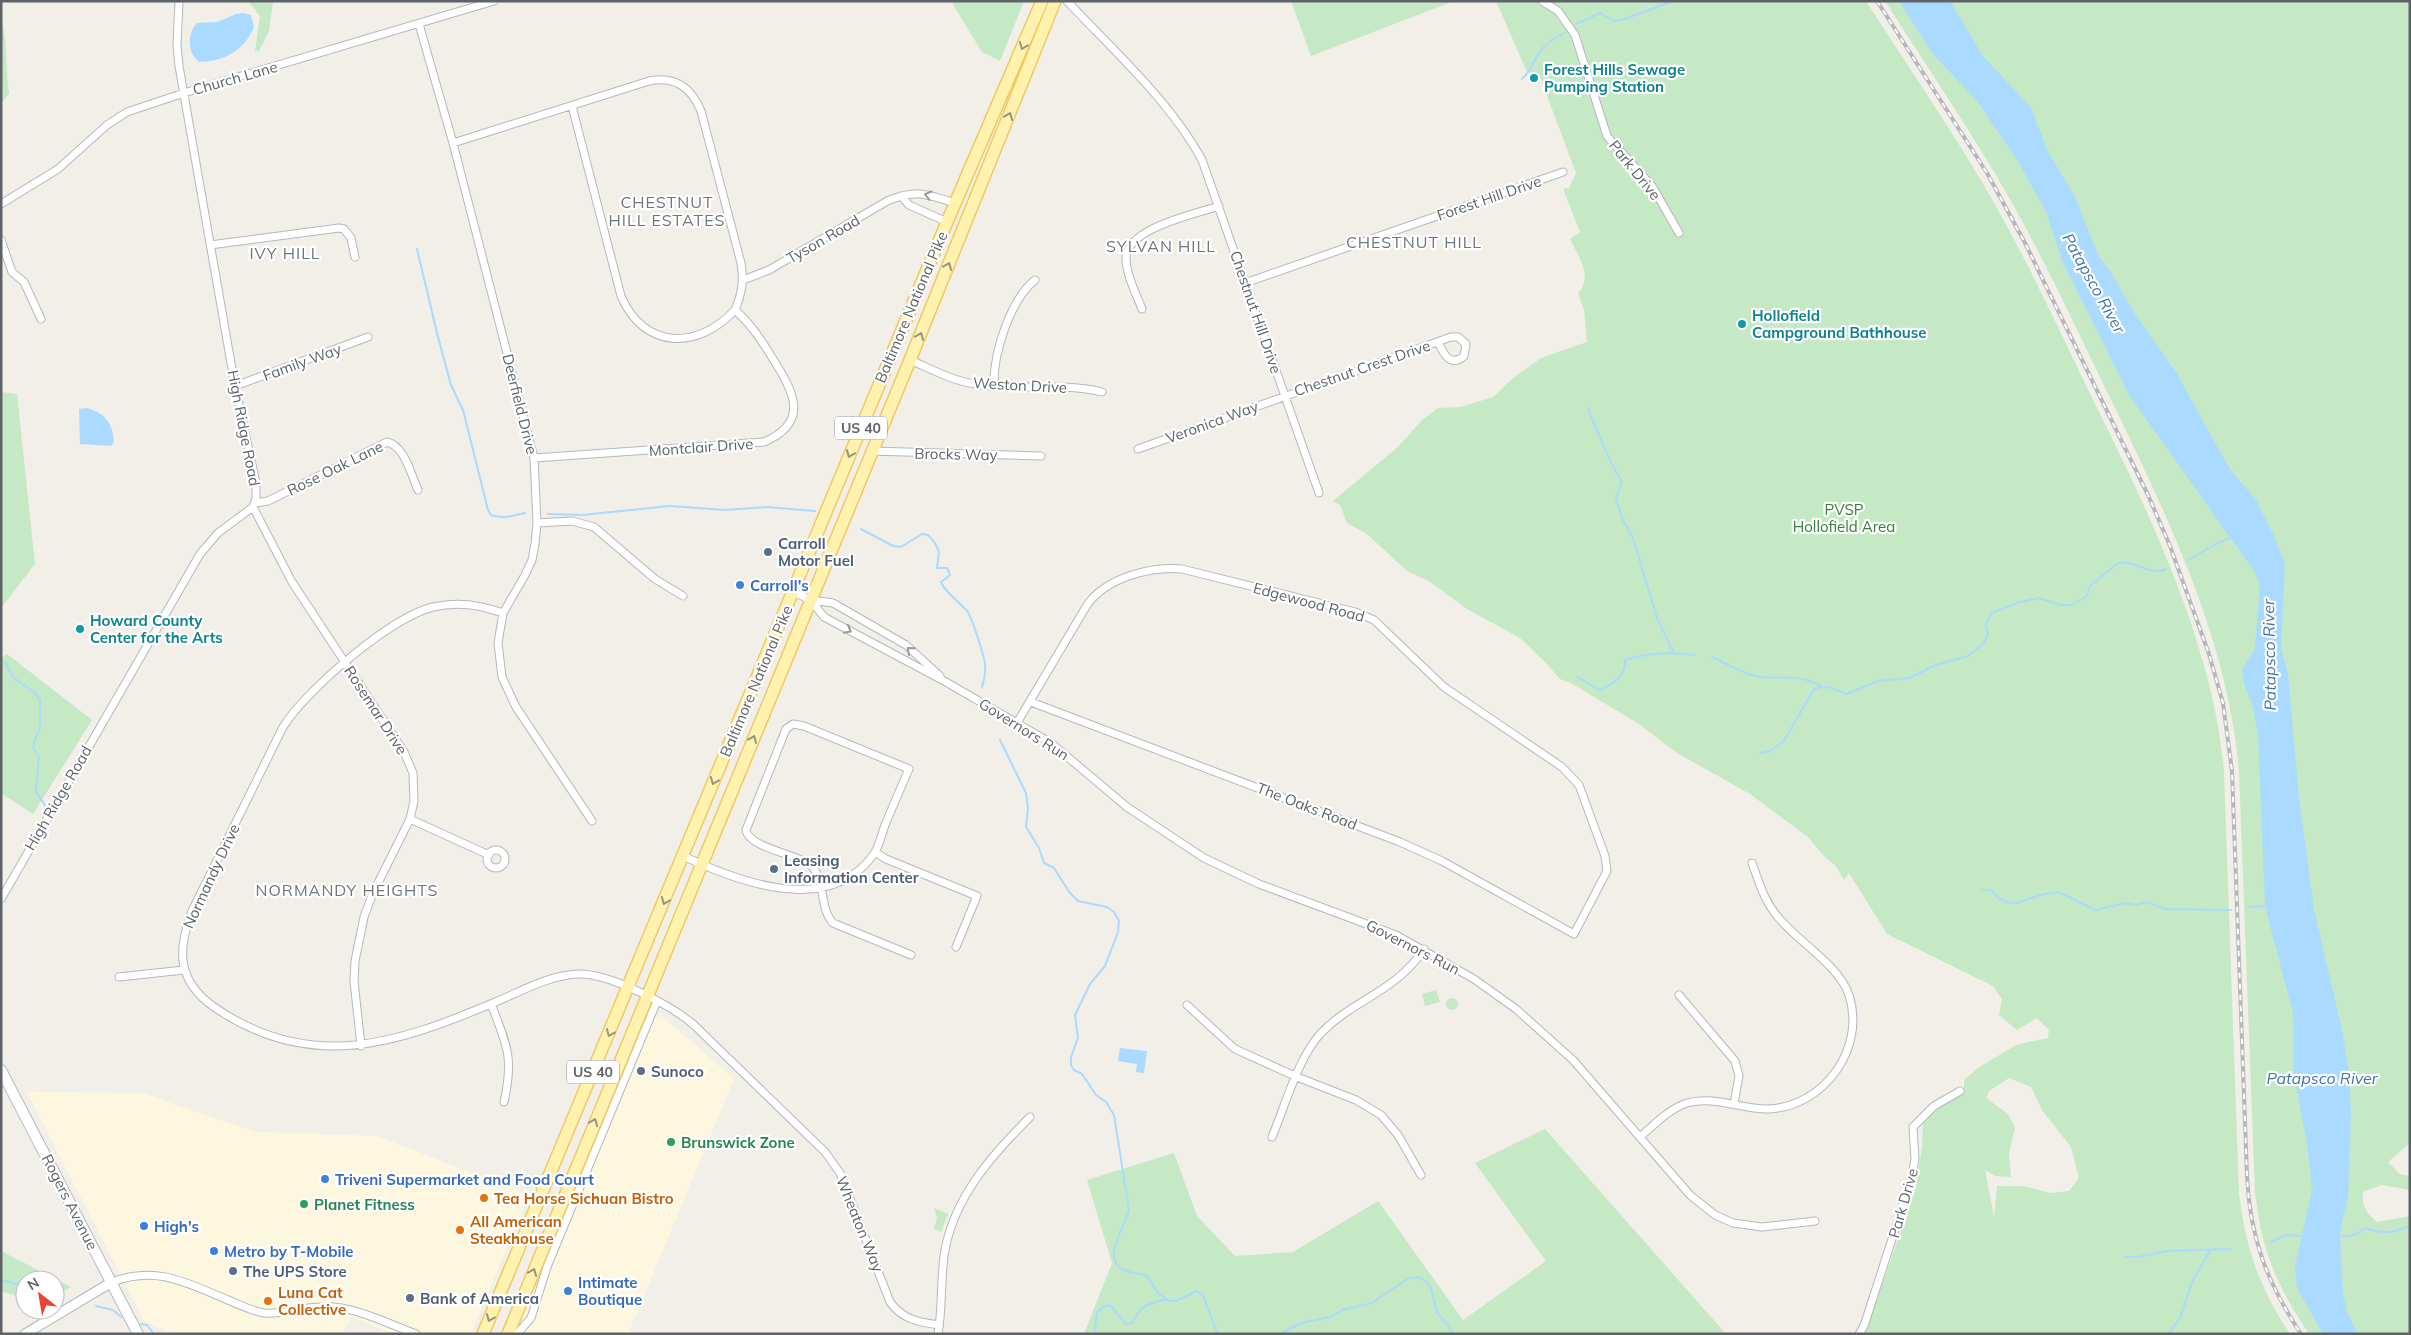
<svg xmlns="http://www.w3.org/2000/svg" width="2411" height="1335" viewBox="0 0 2411 1335" font-family="Mulish,sans-serif">
	<style>
		.commercial { fill: #fef7e0 }
		.green { fill: #c5e8c5; fill-rule: evenodd }
		.water { fill: #aadaff }
		.lines { fill: none; stroke-linecap: round; stroke-linejoin: round }
		.stream { stroke: #aadaff; stroke-width: 2 }
		.minor-casing { stroke: #b5b8bc; stroke-width: 9 }
		.tertiary-casing { stroke: #b5b8bc; stroke-width: 11 }
		.secondary-casing { stroke: #b6babf; stroke-width: 12 }
		.primary-casing { stroke: #f2c960; stroke-width: 14 }
		.minor { stroke: #fff; stroke-width: 7 }
		.tertiary { stroke: #fff; stroke-width: 9 }
		.secondary { stroke: #fff; stroke-width: 10 }
		.primary { stroke: #fff2af; stroke-width: 11 }
		.rail-casing { stroke: #b6b7b8; stroke-width: 4 }
		.rail { stroke: #fff; stroke-width: 2; stroke-dasharray: 5.5; stroke-linecap: butt }
		.oneway { stroke: #979581 }
		.oneway2 { stroke: #979a9d }
		.culture-dot { fill: #0f9aa8; stroke: #fff; stroke-width: 2 }
		.service-dot { fill: #5c6f8a; stroke: #fff; stroke-width: 2 }
		.shop-dot { fill: #3f7fe0; stroke: #fff; stroke-width: 2 }
		.leisure-dot { fill: #2e9e5b; stroke: #fff; stroke-width: 2 }
		.food-dot { fill: #e8710a; stroke: #fff; stroke-width: 2 }
		.labels { text-anchor: middle; dominant-baseline: central; stroke-width: 4.5; stroke-linejoin: round; paint-order: stroke }
		.shield { fill: #fff; stroke: #8f9295; stroke-width: 1 }
		.shield-label { font-size: 14px; font-weight: bold; fill: #5f6368 }
		.culture-label { font-size: 15px; font-weight: bold; fill: #0d838f; stroke: #fff; text-anchor: start }
		.street-label { font-size: 15px; fill: #5f6368; stroke: #fff }
		.park-label { font-size: 15px; fill: #348238; stroke: #fff }
		.service-label { font-size: 15px; font-weight: bold; fill: #4e5e75; stroke: #fff; text-anchor: start }
		.shop-label { font-size: 15px; font-weight: bold; fill: #366cbe; stroke: #fff; text-anchor: start }
		.leisure-label { font-size: 15px; font-weight: bold; fill: #27864d; stroke: #fff; text-anchor: start }
		.food-label { font-size: 15px; font-weight: bold; fill: #c56008; stroke: #fff; text-anchor: start }
		.neighbourhood-label { font-size: 16px; letter-spacing: 1px; fill: #70757a; stroke: #fff }
		.water-label { font-size: 16px; font-style: italic; fill: #4174aa; stroke: #fff }
	</style>
	<rect width="100%" height="100%" fill="#f1efe8"/>
	<path class="commercial" d="M 662,1016 L 734,1079 L 628,1334 L 516,1334 L 647,1019 Z
		M 27,1092 L 142,1093 L 255,1132 L 377,1136 L 529,1195 L 471,1334 L 392,1334 L 351,1316 L 343,1334 L 175,1334 L 144,1321 Z"/>
	<path class="green" d="M 248,1 L 273,1 L 269,31 L 259,51 L 255,51 L 260,16 Z
		M 951,1 L 1024,1 L 1000,61 L 982,52 Z
		M 1291,1 L 1454,1 L 1311,56 Z
		M 1496,1 L 1866,1 C 1910,70 1957,137 1997,208 C 2035,276 2067,347 2101,416 C 2154,523 2214,651 2224,772 L 2239,1194 C 2246,1249 2259,1287 2290,1334 L 1865,1334 L 1916,1188 L 1922,1146 L 1923,1121 L 1964,1088 L 1964,1080 L 1978,1068 L 2016,1045 L 2048,1038 L 2049,1030 L 2037,1018 L 2017,1030 L 1999,1015 L 2002,999 L 1993,986 L 1887,934 L 1849,873 L 1844,880 L 1836,866 L 1824,856 L 1808,837 L 1750,794 L 1677,753 L 1639,724 L 1571,683 L 1560,679 L 1545,662 L 1520,638 L 1467,609 L 1429,581 L 1407,571 L 1367,534 L 1347,523 L 1340,505 L 1333,501 L 1398,447 L 1422,420 L 1438,408 L 1461,407 L 1493,397 L 1513,378 L 1541,358 L 1587,342 L 1584,310 L 1578,293 C 1594,277 1578,256 1570,239 L 1580,232 L 1563,189 L 1569,188 L 1576,173 L 1540,77 L 1535,73 L 1527,72 ZM 2009,1078 L 2031,1087 L 2042,1110 L 2071,1147 L 2079,1178 L 2069,1191 L 2050,1193 L 2023,1186 L 1997,1186 L 1994,1217 L 1985,1170 L 1995,1176 L 2011,1177 L 2009,1153 L 2015,1128 L 2008,1114 L 1986,1098 L 1989,1091 Z
		M 1885,1 L 2410,1 L 2410,1143 L 2388,1162 L 2400,1174 L 2410,1176 L 2410,1190 L 2381,1185 L 2363,1192 C 2361,1205 2367,1214 2377,1222 L 2410,1216 L 2410,1334 L 2309,1334 C 2276,1284 2262,1252 2255,1192 L 2239,771 C 2229,645 2169,519 2115,408 C 2081,339 2049,268 2011,201 C 1972,132 1927,67 1885,1 Z
		M 1,18 C 8,42 5,68 9,93 L 1,104 Z
		M 1,392 L 17,394 L 35,564 L 1,608 Z
		M 7,654 L 92,720 L 33,814 L 1,793 L 1,658 Z
		M 1436,990 L 1440,1002 L 1425,1006 L 1422,994 Z
		M1446 1004a6 6 0 1 1 12 0a6 6 0 1 1-12 0Z
		M 1545,1129 L 1726,1334 L 1084,1334 L 1112,1263 L 1087,1180 L 1174,1153 L 1197,1216 L 1235,1256 L 1293,1252 L 1378,1201 L 1463,1320 L 1546,1261 L 1475,1163 Z
		M 934,1208 L 948,1214 L 941,1232 L 934,1229 L 937,1218 Z
		M 1,1251 L 71,1287 L 55,1296 L 55,1280 L 25,1280 L 25,1299 L 1,1291 Z"/>
	<path class="water" d="M 1899,1 L 1950,1 L 1982,55 L 2032,109 L 2047,150 L 2075,197 L 2099,257 L 2110,271 L 2135,314 L 2176,372 L 2229,468 L 2256,500 L 2274,536 L 2285,564 L 2281,648 L 2288,674 L 2299,799 L 2314,909 L 2342,1030 L 2349,1071 L 2351,1114 L 2348,1196 L 2340,1232 L 2343,1294 L 2347,1312 L 2358,1334 L 2323,1334 L 2297,1288 L 2295,1266 L 2312,1190 L 2307,1143 L 2294,1075 L 2293,1013 L 2265,906 L 2258,734 L 2253,707 L 2244,683 L 2242,669 L 2255,649 L 2259,597 L 2259,583 L 2254,571 L 2129,395 L 2062,261 L 2047,214 L 2018,161 L 1976,100 L 1932,53 Z
		M 243,13 L 251,15 L 254,27 C 245,50 223,62 199,62 C 187,53 187,33 197,23 L 217,22 L 236,14 Z
		M 86,408 C 104,412 113,423 114,442 L 111,446 L 80,444 L 79,409 Z
		M 1120,1048 L 1147,1051 L 1144,1073 L 1136,1072 L 1137,1064 L 1118,1061 Z"/>
	<g class="lines">
		<path class="stream" d="M 1576,24 L 1600,13 L 1614,21 L 1622,20 L 1673,1
			M 1522,79 C 1534,68 1534,56 1544,47 C 1549,41 1557,37 1564,33
			M 417,249 L 438,337 L 451,385 L 463,410 L 488,510 L 491,515 C 503,519 513,516 525,513
			M 1589,408 L 1589,413 C 1601,436 1608,461 1622,482 L 1616,498 L 1622,518 L 1633,538 L 1657,618 L 1673,651
			M 548,514 L 582,515 L 670,506 L 724,510 L 766,507 L 815,511
			M 861,529 L 893,546 L 901,547 L 922,534 L 928,535 L 935,543 L 939,552 L 937,568 L 947,568 L 950,575 L 941,582 C 946,594 959,601 967,611 C 972,617 984,656 985,664 C 986,672 984,680 982,687
			M 2188,560 L 2218,543 L 2232,537
			M 1712,657 C 1724,663 1738,671 1752,675 C 1776,682 1793,671 1821,686
			M 5,662 L 13,677 L 35,693 L 40,700 L 40,728 L 35,739 L 33,748 L 39,757 L 36,791 L 46,807
			M 1577,677 L 1600,690 C 1614,683 1626,677 1625,660 C 1649,652 1671,652 1695,655
			M 1000,740 L 1026,793 L 1028,808 L 1026,827 L 1039,848 L 1044,863 L 1054,868 L 1070,893 L 1078,901 L 1107,907 L 1114,912 L 1119,921 L 1118,932 L 1105,966 L 1090,984 L 1075,1015 L 1078,1038 L 1071,1057 L 1071,1065 L 1074,1070 L 1082,1074 L 1096,1095 L 1106,1102 L 1114,1115 L 1129,1210 C 1126,1225 1100,1260 1124,1270 C 1131,1273 1139,1274 1147,1276 L 1159,1294 L 1169,1300
			M 1760,753 L 1770,751 L 1784,741 L 1814,689 C 1826,684 1834,689 1846,694 L 1878,681 L 1909,678 L 1936,665 L 1968,656 L 1984,643 L 1988,634 L 1986,626 L 1988,619 L 1994,612 L 2017,603 L 2038,598 L 2061,605 L 2071,605 L 2087,596 L 2090,586 L 2118,563 C 2136,560 2148,576 2166,569
			M 1982,890 L 1991,890 L 1998,898 L 2010,903 L 2017,903 L 2040,895 L 2059,892 L 2095,910 L 2126,903 L 2135,905 L 2147,902 L 2165,909 L 2231,910
			M 2248,907 L 2266,906
			M 2339,1237 L 2354,1235 L 2366,1228 C 2382,1234 2394,1233 2410,1226
			M 2271,1242 L 2287,1235 L 2302,1236
			M 2124,1257 L 2138,1257 L 2167,1251 L 2231,1249
			M 1,1280 L 25,1286
			M 55,1295 L 59,1296
			M 96,1306 L 113,1310 L 121,1317
			M 141,1324 L 147,1325 L 154,1334
			M 1094,1334 L 1097,1313 L 1104,1306 L 1110,1305 L 1126,1324 L 1132,1323 L 1141,1309 L 1147,1305 L 1161,1300 L 1176,1301 L 1197,1291 L 1203,1295 L 1216,1330 L 1220,1334
			M 1280,1334 L 1301,1323 L 1330,1317 L 1342,1310 L 1372,1303 L 1409,1278 L 1419,1277 L 1425,1281 L 1431,1288 L 1437,1312 L 1454,1334
			M 2168,1334 L 2180,1318 L 2192,1282 L 2210,1251"/>
		<g class="minor-casing">
			<path id="minor" d="M 1067,1 C 1113,50 1170,101 1202,160 L 1319,493
				M 1542,1 L 1558,11 L 1575,35 L 1607,136 L 1652,186 L 1679,233
				M 419,24 L 453,143 L 534,458 L 537,523 L 535,544 L 532,560 L 525,575 L 503,613 L 498,643 L 502,677 L 516,707 L 592,821
				M 572,106 L 621,296 C 644,350 698,350 735,310
				M 453,143 L 649,81 C 675,76 691,87 701,111 L 741,263 C 744,281 742,293 735,310 C 751,324 762,341 773,359 C 793,391 811,422 764,442 L 534,458
				M 901,196 L 909,205 L 947,222
				M 1,204 L 58,169 L 107,125 L 127,112 L 184,93 L 494,1
				M 1,240 L 12,272 L 24,282 L 41,319
				M 210,245 L 339,228 L 344,229 L 351,238 L 355,257
				M 743,280 L 769,270 L 889,200 C 920,189 924,194 955,203
				M 1245,283 L 1563,172
				M 1142,309 C 1136,294 1126,274 1126,258 C 1127,228 1195,214 1219,206
				M 910,360 C 931,369 953,381 975,384 C 1018,391 1061,382 1102,392
				M 235,386 L 368,337
				M 994,386 C 993,354 1010,300 1035,280
				M 1138,449 L 1451,337 L 1458,337 L 1466,344 L 1464,356 C 1450,368 1443,353 1438,342
				M 871,451 L 1041,456
				M 255,503 L 268,501 L 387,442 C 405,446 411,475 418,490
				M 253,507 L 292,582 L 404,752 L 413,773 L 414,801 L 410,819 L 372,895 L 364,917 L 355,961 L 354,981 L 361,1046
				M 537,523 L 572,521 L 594,527 L 655,579 L 683,596
				M 793,592 L 811,600 L 833,603 L 906,645 L 940,676
				M 811,600 L 824,617 L 946,682 L 1051,743 L 1127,807 L 1204,858 L 1259,884 L 1396,935 L 1474,979 L 1516,1009 L 1573,1060 L 1690,1195 L 1715,1215 L 1733,1223 L 1762,1227 L 1815,1221
				M 503,613 C 479,605 458,601 433,607 C 391,617 306,690 283,727 L 192,911 C 177,950 177,981 214,1007 C 310,1073 396,1044 493,1003 C 520,992 549,975 578,974 C 609,973 671,1005 694,1025 L 825,1152 L 840,1173 L 890,1302 C 903,1320 919,1322 939,1325
				M 1017,723 L 1087,605 C 1106,578 1150,566 1182,569 L 1355,612 L 1374,620 L 1444,687 L 1562,767 L 1579,785 L 1605,856 L 1607,871 L 1574,934 L 1442,861 L 1400,842 L 1031,702
				M 410,819 L 489,855
				M487 859a9 9 0 1 1 18 0a9 9 0 1 1-18 0Z
				M 875,852 L 886,859 L 977,896 L 956,947
				M 683,856 C 739,882 829,917 874,854 C 879,846 882,834 885,825 C 893,806 901,787 909,769 L 804,726 L 793,724 L 786,729 L 746,830 C 748,847 795,854 809,864 C 827,877 818,907 833,923 L 911,955
				M 1,899 L 200,554 L 218,533 L 253,507 L 256,498 L 256,483 L 235,386 L 179,66 L 177,45 L 179,1
				M 119,977 L 184,970
				M 1679,995 L 1735,1061 L 1739,1076 L 1734,1104
				M 491,1004 C 507,1045 514,1058 504,1102
				M 1187,1005 L 1235,1049 L 1297,1077 L 1356,1100 L 1381,1115 L 1398,1135 L 1421,1175
				M 1641,1136 C 1655,1124 1669,1109 1687,1103 C 1715,1095 1742,1110 1769,1109 C 1825,1106 1866,1048 1849,995 C 1839,965 1798,942 1778,917 C 1764,901 1759,882 1752,863
				M 1272,1137 C 1285,1106 1298,1058 1321,1033 C 1354,999 1396,992 1424,949
				M 112,1282 C 157,1265 187,1283 228,1300 C 240,1305 252,1311 264,1313 C 283,1315 302,1307 321,1307 C 353,1305 386,1323 416,1334
				M 517,1334 L 531,1318 L 547,1267 L 657,1001
				M 938,1334 C 943,1306 940,1278 945,1250 C 955,1196 992,1155 1030,1117
				M 1859,1334 L 1864,1326 L 1912,1177 L 1915,1159 L 1913,1127 L 1934,1106 L 1960,1091"/>
		</g>
		<g class="tertiary-casing">
			<path id="tertiary" d="M 25,1334 L 112,1282"/>
		</g>
		<g class="secondary-casing">
			<path id="secondary" d="M 1,1070 L 138,1334"/>
		</g>
		<g class="primary-casing">
			<path id="primary" d="M 483,1334 L 947,222 L 1042,1
				M 508,1334 L 910,360 L 1055,1"/>
		</g>
		<use href="#minor" class="minor"/>
		<use href="#tertiary" class="tertiary"/>
		<use href="#secondary" class="secondary"/>
		<use href="#primary" class="primary"/>
		<g class="rail-casing">
			<path id="rail" d="M 1877,1 L 1987,173 L 2025,243 L 2148,495 L 2170,546 L 2209,654 L 2223,703 L 2232,771 L 2247,1176 C 2250,1239 2267,1282 2301,1334"/>
		</g>
		<use href="#rail" class="rail"/>
	</g>
	<defs><path id="oneway-chevron" d="M-2-3.5L2.5 0L-2 3.5" fill="none" stroke-width="1.6" stroke-linecap="round" stroke-linejoin="round" transform="scale(1.25)"/></defs>
	<g class="oneway">
		<use href="#oneway-chevron" transform="translate(1023 46) rotate(113)"/>
		<use href="#oneway-chevron" transform="translate(1009 116) rotate(-68)"/>
		<use href="#oneway-chevron" transform="translate(948 266) rotate(-68)"/>
		<use href="#oneway-chevron" transform="translate(920 336) rotate(-68)"/>
		<use href="#oneway-chevron" transform="translate(850 454) rotate(112)"/>
		<use href="#oneway-chevron" transform="translate(753 739) rotate(-67)"/>
		<use href="#oneway-chevron" transform="translate(714 781) rotate(112)"/>
		<use href="#oneway-chevron" transform="translate(665 901) rotate(112)"/>
		<use href="#oneway-chevron" transform="translate(610 1033) rotate(113)"/>
		<use href="#oneway-chevron" transform="translate(594 1122) rotate(-68)"/>
		<use href="#oneway-chevron" transform="translate(533 1272) rotate(-68)"/>
		<use href="#oneway-chevron" transform="translate(490 1318) rotate(113)"/>
	</g>
	<g class="oneway2">
		<use href="#oneway-chevron" transform="translate(928 195) rotate(-166)"/>
		<use href="#oneway-chevron" transform="translate(848 630) rotate(29)"/>
		<use href="#oneway-chevron" transform="translate(910 650) rotate(-140)"/>
	</g>
	<g class="culture-dot">
		<circle cx="1534" cy="78" r="5"/>
		<circle cx="1742" cy="324" r="5"/>
		<circle cx="80" cy="629" r="5"/>
	</g>
	<g class="service-dot">
		<circle cx="768" cy="552" r="5"/>
		<circle cx="774" cy="869" r="5"/>
		<circle cx="641" cy="1071" r="5"/>
		<circle cx="233" cy="1271" r="5"/>
		<circle cx="410" cy="1298" r="5"/>
	</g>
	<g class="shop-dot">
		<circle cx="740" cy="585" r="5"/>
		<circle cx="325" cy="1179" r="5"/>
		<circle cx="144" cy="1226" r="5"/>
		<circle cx="214" cy="1251" r="5"/>
		<circle cx="568" cy="1291" r="5"/>
	</g>
	<g class="leisure-dot">
		<circle cx="671" cy="1142" r="5"/>
		<circle cx="304" cy="1204" r="5"/>
	</g>
	<g class="food-dot">
		<circle cx="484" cy="1198" r="5"/>
		<circle cx="460" cy="1230" r="5"/>
		<circle cx="268" cy="1301" r="5"/>
	</g>
	<g class="labels">
		<g class="shield">
			<rect x="835" y="416.5" width="52" height="23" rx="4"/>
			<rect x="567" y="1060.5" width="52" height="23" rx="4"/>
		</g>
		<g class="shield-label">
			<text x="861" y="428">US 40</text>
			<text x="593" y="1072">US 40</text>
		</g>
		<g class="culture-label">
			<text x="1544" y="69">Forest Hills Sewage<tspan x="1544" dy="17">Pumping Station</tspan></text>
			<text x="1752" y="315">Hollofield<tspan x="1752" dy="17">Campground Bathhouse</tspan></text>
			<text x="90" y="620">Howard County<tspan x="90" dy="17">Center for the Arts</tspan></text>
		</g>
		<g class="street-label">
			<text transform="translate(235 78) rotate(-16)">Church Lane</text>
			<text transform="translate(1635 170) rotate(51)">Park Drive</text>
			<text transform="translate(1489 198) rotate(-19)">Forest Hill Drive</text>
			<text transform="translate(823 239) rotate(-30)">Tyson Road</text>
			<text transform="translate(911 307) rotate(-67)">Baltimore National Pike</text>
			<text transform="translate(1256 312) rotate(71)">Chestnut Hill Drive</text>
			<text transform="translate(302 362) rotate(-20)">Family Way</text>
			<text transform="translate(1362 368) rotate(-19)">Chestnut Crest Drive</text>
			<text transform="translate(1020 385) rotate(3)">Weston Drive</text>
			<text transform="translate(520 404) rotate(76)">Deerfield Drive</text>
			<text transform="translate(1212 422) rotate(-20)">Veronica Way</text>
			<text transform="translate(244 428) rotate(79)">High Ridge Road</text>
			<text transform="translate(701 447) rotate(-4)">Montclair Drive</text>
			<text transform="translate(956 454) rotate(1)">Brocks Way</text>
			<text transform="translate(335 468) rotate(-26)">Rose Oak Lane</text>
			<text transform="translate(1309 602) rotate(15)">Edgewood Road</text>
			<text transform="translate(756 681) rotate(-67)">Baltimore National Pike</text>
			<text transform="translate(376 710) rotate(57)">Rosemar Drive</text>
			<text transform="translate(1024 729) rotate(32)">Governors Run</text>
			<text transform="translate(58 798) rotate(-60)">High Ridge Road</text>
			<text transform="translate(1307 806) rotate(21)">The Oaks Road</text>
			<text transform="translate(211 876) rotate(-65)">Normandy Drive</text>
			<text transform="translate(1413 947) rotate(27)">Governors Run</text>
			<text transform="translate(70 1202) rotate(63)">Rogers Avenue</text>
			<text transform="translate(1903 1203) rotate(-74)">Park Drive</text>
			<text transform="translate(860 1224) rotate(68)">Wheaton Way</text>
		</g>
		<g class="park-label">
			<text x="1844" y="509">PVSP<tspan x="1844" dy="17">Hollofield Area</tspan></text>
		</g>
		<g class="service-label">
			<text x="778" y="543">Carroll<tspan x="778" dy="17">Motor Fuel</tspan></text>
			<text x="784" y="860">Leasing<tspan x="784" dy="17">Information Center</tspan></text>
			<text x="651" y="1071">Sunoco</text>
			<text x="243" y="1271">The UPS Store</text>
			<text x="420" y="1298">Bank of America</text>
		</g>
		<g class="shop-label">
			<text x="750" y="585">Carroll's</text>
			<text x="335" y="1179">Triveni Supermarket and Food Court</text>
			<text x="154" y="1226">High's</text>
			<text x="224" y="1251">Metro by T-Mobile</text>
			<text x="578" y="1282">Intimate<tspan x="578" dy="17">Boutique</tspan></text>
		</g>
		<g class="leisure-label">
			<text x="681" y="1142">Brunswick Zone</text>
			<text x="314" y="1204">Planet Fitness</text>
		</g>
		<g class="food-label">
			<text x="494" y="1198">Tea Horse Sichuan Bistro</text>
			<text x="470" y="1221">All American<tspan x="470" dy="17">Steakhouse</tspan></text>
			<text x="278" y="1292">Luna Cat<tspan x="278" dy="17">Collective</tspan></text>
		</g>
		<g class="neighbourhood-label">
			<text x="667" y="202">CHESTNUT<tspan x="667" dy="18">HILL ESTATES</tspan></text>
			<text x="1414" y="242">CHESTNUT HILL</text>
			<text x="1161" y="246">SYLVAN HILL</text>
			<text x="285" y="253">IVY HILL</text>
			<text x="347" y="890">NORMANDY HEIGHTS</text>
		</g>
		<g class="water-label">
			<text transform="translate(2094 283) rotate(61)">Patapsco River</text>
			<text transform="translate(2269 655) rotate(-91)">Patapsco River</text>
			<text x="2322" y="1078">Patapsco River</text>
		</g>
	</g>
	<rect width="2411" height="1335" fill="none" stroke="#5f6368" stroke-width="5"/>
	<g transform="translate(40 1295) rotate(329)"><circle r="24" fill="#ffffff" stroke="#bfc1c3"/>
	<path d="M0-4L9 19L0 12L-9 19Z" fill="#ea4335"/>
	<text y="-8" font-size="14" font-weight="bold" text-anchor="middle" fill="#5f6368">N</text>
	</g>
</svg>
